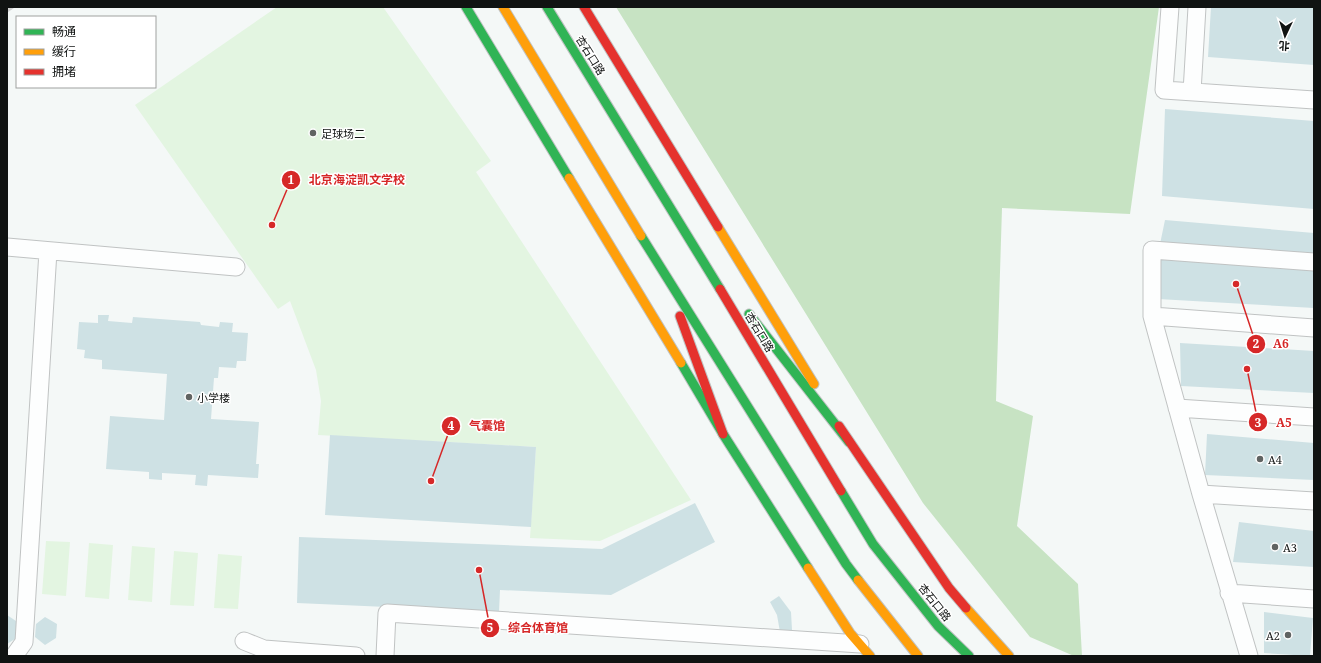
<svg xmlns="http://www.w3.org/2000/svg" width="1321" height="663" viewBox="0 0 1321 663" font-family="'Noto Serif','Noto Sans SC',serif">
	<style>
		.green { fill: #e3f5e1 }
		.forest { fill: #c7e3c3 }
		.building { fill: #cee1e4 }
		.lines { fill: none; stroke-linecap: round; stroke-linejoin: round }
		.street-casing { stroke: #c0c3c3; stroke-width: 19 }
		.fast-casing { stroke: #c0c3c3; stroke-width: 11 }
		.slow-casing { stroke: #c0c3c3; stroke-width: 11 }
		.jam-casing { stroke: #c0c3c3; stroke-width: 11 }
		.street { stroke: #fdfefe; stroke-width: 17 }
		.fast { stroke: #30b455; stroke-width: 9 }
		.slow { stroke: #ff9f0a; stroke-width: 9 }
		.jam { stroke: #e5322d; stroke-width: 9 }
		.rail { stroke: #d0d1d1; stroke-width: 3; stroke-dasharray: 7 7; stroke-linecap: butt }
		.poi-dot { fill: #606362; stroke: #fff; stroke-width: 1.5 }
		.labels { text-anchor: middle; dominant-baseline: central; stroke-width: 3; stroke-linejoin: round; paint-order: stroke }
		.street-label { font-size: 11px; fill: #101312; stroke: #fff }
		.poi-label { font-size: 11px; fill: #101312; stroke: #fff; text-anchor: start }
		.leader { fill: none; stroke: #d62828; stroke-width: 1.5 }
		.callout-dot { fill: #d62828; stroke: #fff; stroke-width: 1.5 }
		.mark-label { font-size: 12px; text-anchor: middle; font-weight: bold; fill: #fff }
		.callout-label { font-size: 12px; text-anchor: middle; font-weight: bold; fill: #d62828; stroke: #fff; stroke-width: 3; stroke-linejoin: round; paint-order: stroke }
	</style>
	<rect width="100%" height="100%" fill="#f4f8f7"/>
	<path class="green" d="M 277,7 L 383,7 L 491,161 L 476,172 L 691,500 L 600,541 L 530,538 L 536,447 L 318,435 L 321,401 L 316,370 L 290,301 L 278,309 L 135,105 Z
		M 46,541 L 70,542 L 66,596 L 42,594 Z
		M 89,543 L 113,545 L 109,599 L 85,597 Z
		M 132,546 L 155,548 L 152,602 L 128,600 Z
		M 174,551 L 198,553 L 194,606 L 170,605 Z
		M 218,554 L 242,556 L 238,609 L 214,608 Z"/>
	<path class="forest" d="M 616,7 L 1159,7 L 1130,214 L 1002,208 L 996,401 L 1033,416 L 1017,526 L 1078,584 L 1082,656 L 1074,656 L 1030,637 L 923,503 Z"/>
	<path class="building" d="M 1211,7 L 1314,7 L 1314,65 L 1208,57 Z
		M 1165,109 L 1314,121 L 1314,209 L 1162,196 Z
		M 1165,220 L 1314,233 L 1314,256 L 1160,244 Z
		M 1160,258 L 1314,270 L 1314,308 L 1158,299 Z
		M 98,315 L 109,315 L 108,321 L 132,323 L 133,317 L 200,322 L 201,325 L 219,327 L 220,322 L 233,323 L 232,332 L 248,333 L 246,361 L 237,361 L 236,368 L 219,367 L 218,378 L 214,378 L 211,419 L 259,422 L 256,464 L 259,464 L 258,478 L 208,475 L 207,486 L 195,485 L 196,475 L 162,473 L 162,480 L 149,479 L 149,472 L 106,469 L 110,416 L 164,420 L 167,374 L 102,369 L 102,360 L 84,358 L 85,350 L 77,349 L 79,322 L 98,323 Z
		M 1180,343 L 1314,351 L 1314,393 L 1181,386 Z
		M 1207,434 L 1314,443 L 1314,480 L 1205,475 Z
		M 330,435 L 536,447 L 531,527 L 325,515 Z
		M 695,503 L 715,542 L 611,595 L 500,590 L 499,612 L 297,603 L 299,537 L 602,549 Z
		M 1239,522 L 1314,531 L 1314,567 L 1233,562 Z
		M 779,596 L 791,612 L 792,630 L 780,632 L 777,615 L 770,602 Z
		M 1264,612 L 1313,618 L 1310,656 L 1264,653 Z
		M 7,615 L 19,623 L 18,637 L 7,644 Z
		M 45,617 L 57,624 L 56,638 L 45,645 L 35,637 L 36,624 Z"/>
	<g class="lines">
		<g class="street-casing">
			<path id="street" d="M 1170,7 L 1164,90 L 1314,100
				M 1192,92 L 1197,7
				M 7,247 L 236,267
				M 1152,316 L 1152,250 L 1314,262
				M 1177,408 L 1314,417
				M 1201,494 L 1314,501
				M 1229,593 L 1314,599
				M 244,641 L 264,649 L 356,656
				M 14,656 L 24,642 L 48,251
				M 385,656 L 387,613 L 860,644
				M 1249,656 L 1201,494 L 1152,316 L 1314,328"/>
		</g>
		<g class="fast-casing">
			<path id="fast" d="M 466,7 L 569,178
				M 547,7 L 720,289
				M 641,236 L 846,564 L 858,580
				M 749,314 L 849,442
				M 681,363 L 723,434 L 808,568
				M 841,491 L 873,544 L 938,626 L 969,656"/>
		</g>
		<g class="slow-casing">
			<path id="slow" d="M 503,7 L 641,236
				M 569,178 L 681,363
				M 718,227 L 814,384
				M 808,568 L 850,633 L 870,656
				M 858,580 L 918,656
				M 966,608 L 1009,656"/>
		</g>
		<g class="jam-casing">
			<path id="jam" d="M 584,7 L 718,227
				M 720,289 L 841,491
				M 680,316 L 723,434
				M 839,426 L 949,588 L 966,608"/>
		</g>
		<use href="#street" class="street"/>
		<use href="#fast" class="fast"/>
		<use href="#slow" class="slow"/>
		<use href="#jam" class="jam"/>
		<path class="rail" d="M 7,11 L 13,7"/>
	</g>
	<g class="poi-dot">
		<circle cx="313" cy="133" r="4"/>
		<circle cx="189" cy="397" r="4"/>
		<circle cx="1260" cy="459" r="4"/>
		<circle cx="1275" cy="547" r="4"/>
		<circle cx="1288" cy="635" r="4"/>
	</g>
	<g class="labels">
		<g class="street-label">
			<text transform="translate(591 55) rotate(58)">杏石口路</text>
			<text transform="translate(760 332) rotate(59)">杏石口路</text>
			<text transform="translate(935 602) rotate(51)">杏石口路</text>
		</g>
		<g class="poi-label">
			<text x="321" y="133">足球场二</text>
			<text x="197" y="397">小学楼</text>
			<text x="1268" y="459">A4</text>
			<text x="1283" y="547">A3</text>
			<text x="1280" y="635" text-anchor="end">A2</text>
		</g>
	</g>
	<path class="leader" d="M272 225L291 180M1236 284L1256 344M1247 369L1258 422M431 481L451 426M479 570L490 628"/>
	<g class="callout-dot">
		<circle cx="272" cy="225" r="4"/>
		<circle cx="1236" cy="284" r="4"/>
		<circle cx="1247" cy="369" r="4"/>
		<circle cx="431" cy="481" r="4"/>
		<circle cx="479" cy="570" r="4"/>
		<circle cx="291" cy="180" r="10"/>
		<circle cx="1256" cy="344" r="10"/>
		<circle cx="1258" cy="422" r="10"/>
		<circle cx="451" cy="426" r="10"/>
		<circle cx="490" cy="628" r="10"/>
	</g>
	<g class="mark-label">
		<text x="291" y="184">1</text>
		<text x="1256" y="348">2</text>
		<text x="1258" y="427">3</text>
		<text x="451" y="430">4</text>
		<text x="490" y="632">5</text>
	</g>
	<g class="callout-label">
		<text x="357" y="184">北京海淀凯文学校</text>
		<text x="1281" y="348">A6</text>
		<text x="1284" y="427">A5</text>
		<text x="487" y="430">气囊馆</text>
		<text x="538" y="632">综合体育馆</text>
	</g>
	<rect width="1321" height="663" fill="none" stroke="#101312" stroke-width="16"/>
	<rect x="16" y="16" width="140" height="72" fill="#ffffff" stroke="#9fa1a0"/>
	<rect x="24" y="29" width="20" height="6" fill="#30b455" stroke="#9fa1a0"/>
	<text x="52" y="36" font-size="12" fill="#101312">畅通</text>
	<rect x="24" y="49" width="20" height="6" fill="#ff9f0a" stroke="#9fa1a0"/>
	<text x="52" y="56" font-size="12" fill="#101312">缓行</text>
	<rect x="24" y="69" width="20" height="6" fill="#e5322d" stroke="#9fa1a0"/>
	<text x="52" y="76" font-size="12" fill="#101312">拥堵</text>
	<g transform="translate(1285 36) rotate(184)" stroke="#ffffff" stroke-width="3" paint-order="stroke">
	<path d="M0-3L7 15L0 10L-7 15Z" fill="#101312"/>
	<text y="-6" font-size="11" font-weight="bold" text-anchor="middle" fill="#101312">北</text>
	</g>
</svg>
